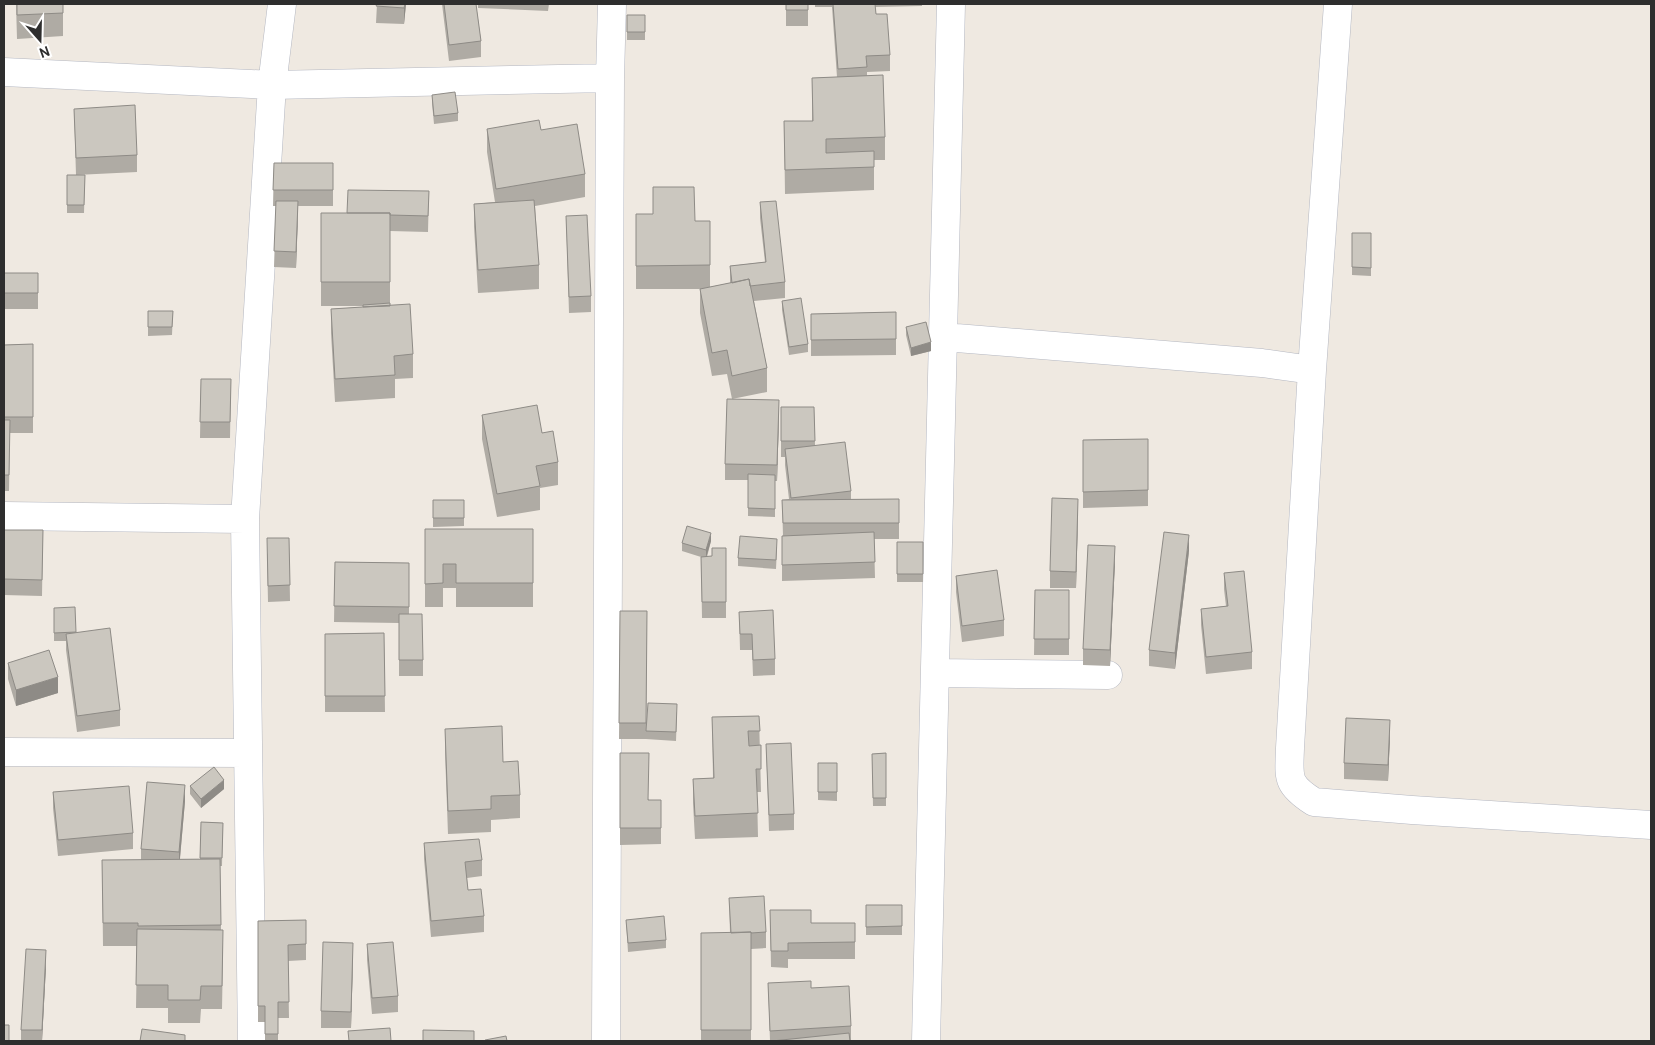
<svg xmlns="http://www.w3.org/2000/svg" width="1655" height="1045" viewBox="0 0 1655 1045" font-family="Cabin,sans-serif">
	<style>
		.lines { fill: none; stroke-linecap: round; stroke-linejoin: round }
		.minor-casing { stroke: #b4b7c1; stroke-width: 29 }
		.minor { stroke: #fff; stroke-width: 28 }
		.wall { fill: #afaba4 }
		.shaded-wall { fill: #8e8b86 }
		.building { fill: #cbc7bf; stroke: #8e8b86 }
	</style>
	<rect width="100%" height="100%" fill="#efe9e1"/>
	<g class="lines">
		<g class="minor-casing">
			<path id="minor" d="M 1338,4 L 1312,370 L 1290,748 C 1289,778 1286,784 1314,802 L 1412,810 L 1651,825
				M 4,72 L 272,85 L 610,78 L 612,4
				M 944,337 L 1262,363 L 1312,370
				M 4,516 L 245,519
				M 935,673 L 1108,675
				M 4,752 L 248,753
				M 252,1041 L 245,519 L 272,85 L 282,4
				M 606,1041 L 610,78
				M 926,1041 L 951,4"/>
		</g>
		<use href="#minor" class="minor"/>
	</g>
	<path class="wall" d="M 16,4 L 63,4 L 63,36 L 17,39 Z
		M 377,4 L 406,4 L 404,24 L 376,23 Z
		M 442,4 L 476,4 L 481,41 L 481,57 L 449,61 Z
		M 478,4 L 549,4 L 548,11 L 478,8 Z
		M 786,4 L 808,4 L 808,26 L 786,26 Z
		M 815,4 L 922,4 L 922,6 L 875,7 L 876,14 L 890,55 L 890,71 L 867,72 L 867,76 L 885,137 L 885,160 L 874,160 L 874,190 L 785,194 L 784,121 L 812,121 L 812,78 L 837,77 L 832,7 L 815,7 Z
		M 627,15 L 645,15 L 645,40 L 627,40 Z
		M 432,95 L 458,113 L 458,121 L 434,124 L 432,103 Z
		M 74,109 L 137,155 L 137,172 L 76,175 Z
		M 487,129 L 541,130 L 585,174 L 585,197 L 535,206 L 539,265 L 539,289 L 478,293 L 474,227 L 474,204 L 495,202 L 487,152 Z
		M 274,163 L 333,163 L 333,206 L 298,206 L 296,268 L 274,267 L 276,206 L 273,206 Z
		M 67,175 L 85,175 L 84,213 L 67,213 Z
		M 429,191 L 428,232 L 390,231 L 390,306 L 413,354 L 413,378 L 395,379 L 395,398 L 335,402 L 331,333 L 331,309 L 363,307 L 363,306 L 321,306 L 321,213 L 347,213 Z
		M 760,202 L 785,282 L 785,298 L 754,301 L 767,368 L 767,392 L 732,399 L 779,416 L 777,481 L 775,481 L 775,517 L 748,516 L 748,480 L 725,480 L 725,464 L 732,399 L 727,374 L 712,376 L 700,313 L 700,289 L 702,289 L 636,289 L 636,214 L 695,221 L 710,221 L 710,287 L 730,283 L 730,266 L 765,262 L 760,218 Z
		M 566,216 L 591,296 L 591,312 L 569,313 Z
		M 1352,233 L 1371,233 L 1371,276 L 1352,275 Z
		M 4,273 L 38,273 L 38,309 L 4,309 Z
		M 782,301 L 808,344 L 808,352 L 789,355 L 782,310 Z
		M 148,311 L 173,311 L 172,335 L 148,336 Z
		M 896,312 L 896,355 L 811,356 L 811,314 Z
		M 906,327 L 931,351 L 911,356 L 906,335 Z
		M 33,344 L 33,433 L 10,433 L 9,491 L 4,491 L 4,345 Z
		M 201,379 L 231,379 L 230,438 L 200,438 Z
		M 781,407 L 814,407 L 815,445 L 851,491 L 851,499 L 899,499 L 899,539 L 874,539 L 875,578 L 782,581 L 782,536 L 783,536 L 782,500 L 789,499 L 785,465 L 785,457 L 781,457 Z
		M 482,415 L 542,433 L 558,462 L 558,485 L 540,488 L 540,510 L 497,517 L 482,439 Z
		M 1148,439 L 1148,506 L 1083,508 L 1083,440 Z
		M 433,500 L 464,500 L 464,526 L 433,527 Z
		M 1078,515 L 1076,588 L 1050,588 L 1050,571 Z
		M 425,529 L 533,529 L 533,607 L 456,607 L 456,588 L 443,588 L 443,607 L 425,607 Z
		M 4,530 L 43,530 L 42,596 L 4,595 Z
		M 289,538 L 290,601 L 268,602 L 267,554 Z
		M 711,541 L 707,557 L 712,556 L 726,548 L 726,618 L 702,618 L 701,557 L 682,551 L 682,543 Z
		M 897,542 L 923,542 L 923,582 L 897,582 Z
		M 777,547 L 776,569 L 738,566 L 738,558 Z
		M 1189,551 L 1175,669 L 1149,666 L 1149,650 Z
		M 335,562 L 409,563 L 409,614 L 423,660 L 423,676 L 399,676 L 399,623 L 334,622 Z
		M 1115,562 L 1110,666 L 1083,665 L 1083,649 Z
		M 1224,573 L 1252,652 L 1252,669 L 1206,674 L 1201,625 L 1201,609 L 1226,606 L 1224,589 Z
		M 956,576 L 1004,620 L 1004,636 L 962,642 L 956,592 Z
		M 1035,590 L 1069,590 L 1069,655 L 1034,655 Z
		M 54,608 L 76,633 L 120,710 L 120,726 L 77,732 L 66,650 L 66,641 L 54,641 Z
		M 620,611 L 647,611 L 646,739 L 619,739 Z
		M 739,612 L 775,659 L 775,675 L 753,676 L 752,650 L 740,650 Z
		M 384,633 L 385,712 L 325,712 L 325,634 Z
		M 8,663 L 58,693 L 16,706 L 8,679 Z
		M 677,712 L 676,741 L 646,739 L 646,731 Z
		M 759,716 L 761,792 L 757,792 L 758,837 L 695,839 L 693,803 L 693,779 L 713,778 L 712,717 Z
		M 445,729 L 503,762 L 520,795 L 520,818 L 491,820 L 491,832 L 448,834 L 445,752 Z
		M 1390,736 L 1388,781 L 1344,779 L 1344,763 Z
		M 766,744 L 794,814 L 794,830 L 769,831 Z
		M 620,753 L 649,800 L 661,800 L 661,844 L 620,845 Z
		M 886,753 L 886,806 L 873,806 L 872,754 Z
		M 818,763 L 837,763 L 837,801 L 818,800 Z
		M 190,786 L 224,789 L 201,808 L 190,794 Z
		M 53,792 L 133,833 L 133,849 L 58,856 L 53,808 Z
		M 185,801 L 180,859 L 200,859 L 201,822 L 223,823 L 222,866 L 220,866 L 221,930 L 223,953 L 222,1009 L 201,1009 L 200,1023 L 168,1023 L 168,1008 L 136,1008 L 137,946 L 103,946 L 102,860 L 141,860 L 141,849 Z
		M 424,843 L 482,860 L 482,876 L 467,878 L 468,890 L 484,916 L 484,932 L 431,937 L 424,859 Z
		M 729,898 L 766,932 L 766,948 L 751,949 L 751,1041 L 701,1041 L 701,933 L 730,933 Z
		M 866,905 L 902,905 L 902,935 L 866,935 Z
		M 770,910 L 811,923 L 855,923 L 855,959 L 788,959 L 788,968 L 771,967 Z
		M 306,920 L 306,960 L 288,961 L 289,1018 L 278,1018 L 278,1041 L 265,1041 L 265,1022 L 258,1022 L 258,921 Z
		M 626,920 L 666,940 L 666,948 L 628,952 Z
		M 367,944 L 398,996 L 398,1012 L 372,1014 L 367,960 Z
		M 353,959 L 351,1028 L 321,1028 L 321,1011 Z
		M 46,966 L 42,1041 L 21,1041 L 21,1030 Z
		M 768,983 L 811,988 L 851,1026 L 851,1041 L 770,1041 Z"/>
	<path class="shaded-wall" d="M 405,4 L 406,4 L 404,24 L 404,8 Z
		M 298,201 L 298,217 L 296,268 L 296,252 Z
		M 931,342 L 931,351 L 911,356 L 911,348 Z
		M 779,400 L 779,416 L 777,481 L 777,465 Z
		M 1078,499 L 1078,515 L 1076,588 L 1076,572 Z
		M 711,533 L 711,541 L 706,558 L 706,550 Z
		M 1189,535 L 1189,551 L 1175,669 L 1175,653 Z
		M 1115,546 L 1115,562 L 1110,666 L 1110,650 Z
		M 58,677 L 58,693 L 16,706 L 16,690 Z
		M 1390,720 L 1390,736 L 1388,781 L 1388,765 Z
		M 224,780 L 224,789 L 201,808 L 201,799 Z
		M 185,785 L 185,801 L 179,868 L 179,852 Z
		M 353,943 L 353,959 L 351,1028 L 351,1012 Z
		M 46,950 L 46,966 L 42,1041 L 42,1030 Z"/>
	<path class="building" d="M 17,4 L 63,4 L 63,13 L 17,15 Z
		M 377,4 L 405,4 L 404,8 L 376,6 Z
		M 444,4 L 476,4 L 481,41 L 449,45 Z
		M 786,4 L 808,4 L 808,10 L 786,10 Z
		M 833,4 L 875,4 L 876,14 L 887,14 L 890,55 L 866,56 L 867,67 L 838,69 Z
		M 627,15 L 645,15 L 645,32 L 627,32 Z
		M 883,75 L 885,137 L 826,139 L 826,153 L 874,151 L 874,167 L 785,170 L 784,121 L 813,121 L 812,78 Z
		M 455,92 L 458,113 L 434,116 L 432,95 Z
		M 135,105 L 137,155 L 76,158 L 74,109 Z
		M 539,120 L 541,130 L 577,124 L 585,174 L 496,189 L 487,129 Z
		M 274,163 L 333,163 L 333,190 L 273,190 Z
		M 67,175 L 85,175 L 84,205 L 67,205 Z
		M 653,187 L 694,187 L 695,221 L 710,221 L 710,265 L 636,266 L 636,214 L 653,214 Z
		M 348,190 L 429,191 L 428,216 L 390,215 L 390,213 L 347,213 Z
		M 534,200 L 539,265 L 478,270 L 474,204 Z
		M 276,201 L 298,201 L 296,252 L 274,251 Z
		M 776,201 L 785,282 L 750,286 L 749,279 L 732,283 L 730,266 L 766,262 L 760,202 Z
		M 321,213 L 390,213 L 390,282 L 321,282 Z
		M 587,215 L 591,296 L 569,297 L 566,216 Z
		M 1352,233 L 1371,233 L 1371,268 L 1352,267 Z
		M 4,273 L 38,273 L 38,293 L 4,293 Z
		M 749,279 L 767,368 L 732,376 L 727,350 L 712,353 L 700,289 Z
		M 801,298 L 808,344 L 789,347 L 782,301 Z
		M 390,303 L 390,306 L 363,307 L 363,305 Z
		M 410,304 L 413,354 L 394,356 L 395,375 L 335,379 L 331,309 Z
		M 148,311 L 173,311 L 172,327 L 148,327 Z
		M 896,312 L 896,339 L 811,340 L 811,314 Z
		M 926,322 L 931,342 L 911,348 L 906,327 Z
		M 33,344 L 33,417 L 4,417 L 4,345 Z
		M 201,379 L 231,379 L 230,422 L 200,422 Z
		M 727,399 L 779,400 L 777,465 L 725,464 Z
		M 537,405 L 542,433 L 553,431 L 558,462 L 536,466 L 540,486 L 497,494 L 482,415 Z
		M 781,407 L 814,407 L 815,441 L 781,441 Z
		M 4,420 L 10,420 L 9,475 L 4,475 Z
		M 1148,439 L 1148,490 L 1083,492 L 1083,440 Z
		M 845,442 L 851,491 L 791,498 L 785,449 Z
		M 748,474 L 775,475 L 775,509 L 748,508 Z
		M 1052,498 L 1078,499 L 1076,572 L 1050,571 Z
		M 899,499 L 899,523 L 783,523 L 782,500 Z
		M 433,500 L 464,500 L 464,518 L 433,518 Z
		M 687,526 L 711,533 L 706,550 L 682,543 Z
		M 425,529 L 533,529 L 533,583 L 456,583 L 456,564 L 443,564 L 443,583 L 425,584 Z
		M 4,530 L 43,530 L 42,580 L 4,579 Z
		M 874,532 L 875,562 L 782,565 L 782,536 Z
		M 1164,532 L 1189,535 L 1175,653 L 1149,650 Z
		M 740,536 L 777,539 L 776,560 L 738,558 Z
		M 267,538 L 289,538 L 290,585 L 268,586 Z
		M 897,542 L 923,542 L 923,574 L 897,574 Z
		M 1088,545 L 1115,546 L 1110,650 L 1083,649 Z
		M 712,548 L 726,548 L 726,602 L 702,602 L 701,557 L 712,556 Z
		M 335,562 L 409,563 L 409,607 L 334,606 Z
		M 997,570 L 1004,620 L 962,626 L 956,576 Z
		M 1244,571 L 1252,652 L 1206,657 L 1201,609 L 1228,606 L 1224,573 Z
		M 1035,590 L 1069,590 L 1069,639 L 1034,639 Z
		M 75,607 L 76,632 L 54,633 L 54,608 Z
		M 773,610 L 775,659 L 753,660 L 752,634 L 740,634 L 739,612 Z
		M 620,611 L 647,611 L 646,723 L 619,723 Z
		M 399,614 L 422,614 L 423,660 L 399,660 Z
		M 110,628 L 120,710 L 77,716 L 66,634 Z
		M 384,633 L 385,696 L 325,696 L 325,634 Z
		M 49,650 L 58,677 L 16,690 L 8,663 Z
		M 648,703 L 677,704 L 676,732 L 646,731 Z
		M 759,716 L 760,731 L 748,731 L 749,746 L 761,745 L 761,769 L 756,769 L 758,813 L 695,816 L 693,779 L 714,778 L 712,717 Z
		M 1346,718 L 1390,720 L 1388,765 L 1344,763 Z
		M 502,726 L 503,762 L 518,761 L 520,795 L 491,796 L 491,809 L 448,811 L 445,729 Z
		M 791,743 L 794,814 L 769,815 L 766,744 Z
		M 620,753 L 649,753 L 648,800 L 661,800 L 661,828 L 620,828 Z
		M 886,753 L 886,798 L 873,798 L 872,754 Z
		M 818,763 L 837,763 L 837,792 L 818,792 Z
		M 214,767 L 224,780 L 201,799 L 190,786 Z
		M 147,782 L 185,785 L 179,852 L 141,849 Z
		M 129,786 L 133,833 L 58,840 L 53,792 Z
		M 201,822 L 223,823 L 222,858 L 200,858 Z
		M 479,839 L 482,860 L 465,862 L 468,890 L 481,889 L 484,916 L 431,921 L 424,843 Z
		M 220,859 L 221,925 L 138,926 L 138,923 L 103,923 L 102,860 Z
		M 764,896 L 766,932 L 751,933 L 751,932 L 731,933 L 729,898 Z
		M 866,905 L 902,905 L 902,926 L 866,927 Z
		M 770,910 L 811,910 L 811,923 L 855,923 L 855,942 L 788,943 L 788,951 L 771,951 Z
		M 664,916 L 666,940 L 628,943 L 626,920 Z
		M 306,920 L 306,944 L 288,945 L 289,1002 L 278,1002 L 278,1034 L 265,1034 L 265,1006 L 258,1006 L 258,921 Z
		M 137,929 L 223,930 L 222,986 L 201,986 L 200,1000 L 168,1000 L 168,985 L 136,985 Z
		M 751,932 L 751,1030 L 701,1030 L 701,933 Z
		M 323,942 L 353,943 L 351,1012 L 321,1011 Z
		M 393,942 L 398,996 L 372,998 L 367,944 Z
		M 26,949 L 46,950 L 42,1030 L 21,1030 Z
		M 811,981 L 811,988 L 849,986 L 851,1026 L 770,1031 L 768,983 Z
		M 4,1025 L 9,1025 L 9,1041 L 4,1041 Z
		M 390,1028 L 391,1041 L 349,1041 L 348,1031 Z
		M 142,1029 L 185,1035 L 185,1041 L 140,1041 Z
		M 423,1030 L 474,1031 L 474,1041 L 423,1041 Z
		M 849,1033 L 850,1041 L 772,1041 Z
		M 506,1036 L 507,1041 L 486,1041 L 485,1040 Z"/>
	<rect width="1655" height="1045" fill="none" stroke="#2e2e2e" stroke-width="10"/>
	<g transform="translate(40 40) rotate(160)" stroke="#ffffff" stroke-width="4" paint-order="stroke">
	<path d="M0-4L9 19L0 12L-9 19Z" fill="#2e2e2e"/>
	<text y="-8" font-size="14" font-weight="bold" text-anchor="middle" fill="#2e2e2e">N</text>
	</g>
</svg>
